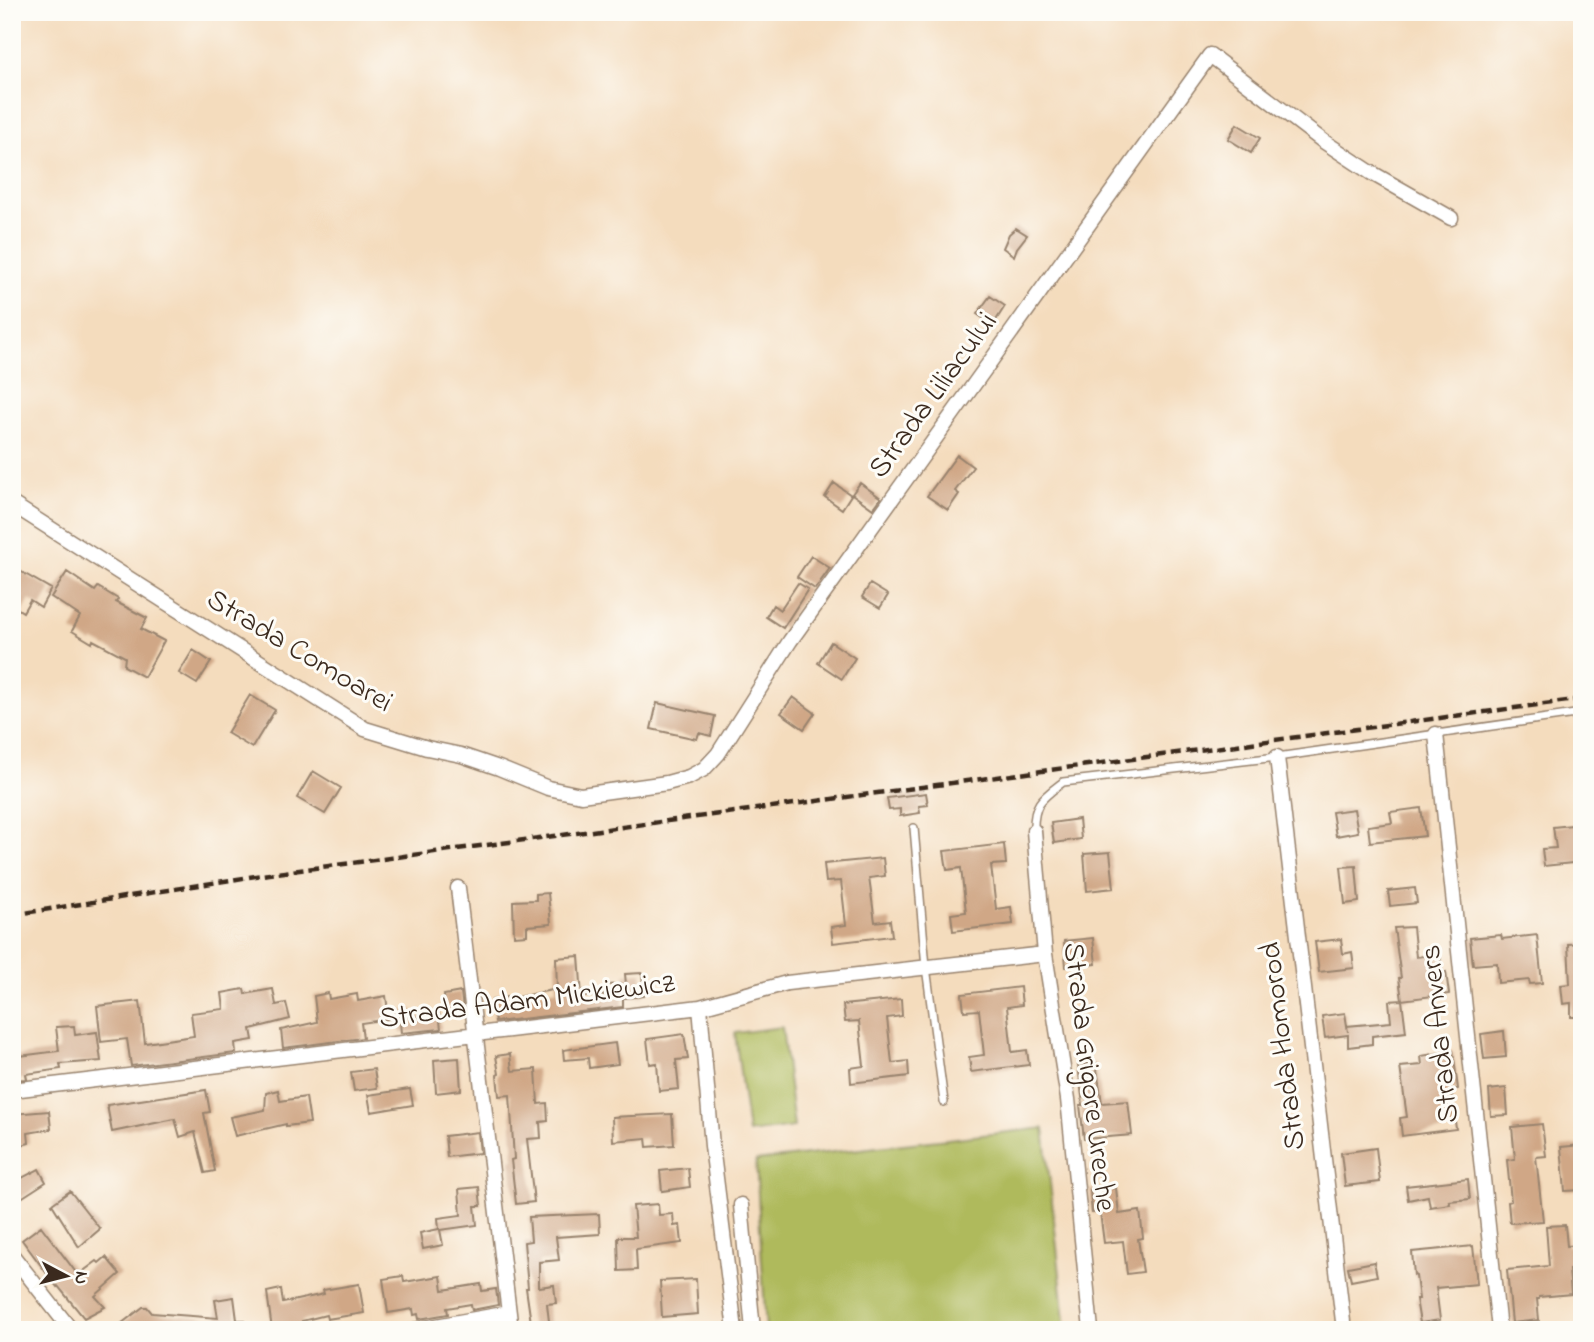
<svg xmlns="http://www.w3.org/2000/svg" width="1594" height="1342" viewBox="0 0 1594 1342" font-family="'Indie Flower',sans-serif">
	<style>
		.green { fill: #afba5c; stroke: #75723d; stroke-width: 2 }
		.building { fill: #d0a786 }
		.lines { fill: none; stroke-linecap: round; stroke-linejoin: round }
		.service-casing { stroke: #98836e; stroke-width: 10 }
		.minor-casing { stroke: #98836e; stroke-width: 17 }
		.service { stroke: #fff; stroke-width: 7 }
		.minor { stroke: #fff; stroke-width: 14 }
		.rail { stroke: #3b2a1e; stroke-width: 4.5; stroke-dasharray: 10 5; stroke-linecap: butt }
		.labels { text-anchor: middle; dominant-baseline: central; stroke-width: 6; stroke-linejoin: round; paint-order: stroke }
		.street-label { font-size: 30px; fill: #3b2a1e; stroke: #fdfcf7 }
	</style>
	<rect width="100%" height="100%" fill="#fdfcf7"/>
	<filter id="ink" filterUnits="userSpaceOnUse"><feTurbulence type="fractalNoise" baseFrequency=".0143" numOctaves="2"/><feDisplacementMap in="SourceGraphic" scale="14" xChannelSelector="R" yChannelSelector="G"/><feConvolveMatrix kernelMatrix="1 2 1 2 8 2 1 2 1" color-interpolation-filters="sRGB"/></filter>
	<filter id="wash" filterUnits="userSpaceOnUse"><feTurbulence type="fractalNoise" baseFrequency=".00686" numOctaves="4" result="noise"/><feDisplacementMap in="SourceGraphic" scale="28" xChannelSelector="R" yChannelSelector="G"/><feGaussianBlur stdDeviation="1.57" result="paint"/><feColorMatrix in="noise" values="0 0 0 0 0 0 0 0 0 0 0 0 0 0 0 0 0 1.4 0 .05"/><feComposite in="paint" operator="in"/></filter>
	<g filter="url(#wash)">
		<rect width="100%" height="100%" fill="#f4dcbd"/>
		<path class="green" d="M 782,1027 L 794,1127 L 748,1133 L 735,1033 Z
			M 1044,1128 L 1066,1330 L 766,1330 L 756,1161 Z"/>
		<g id="blocks">
			<path class="building" d="M 1237,124 L 1260,138 L 1251,153 L 1228,139 Z
				M 1016,228 L 1027,235 L 1017,248 L 1014,256 L 1003,248 L 1009,234 Z
				M 990,296 L 1005,306 L 993,325 L 977,314 Z
				M 957,455 L 973,467 L 955,491 L 959,494 L 948,510 L 927,496 Z
				M 834,483 L 851,495 L 842,509 L 825,497 Z
				M 860,483 L 881,498 L 873,509 L 852,494 Z
				M 811,556 L 830,568 L 815,589 L 797,577 Z
				M 18,570 L 51,589 L 41,607 L 30,600 L 23,612 L 12,605 L 12,580 Z
				M 67,572 L 95,591 L 98,587 L 118,599 L 116,602 L 147,618 L 141,629 L 164,641 L 144,677 L 124,666 L 125,657 L 93,640 L 92,643 L 72,631 L 80,616 L 51,597 Z
				M 798,583 L 808,589 L 783,628 L 766,617 L 773,605 L 780,610 Z
				M 870,584 L 888,595 L 880,608 L 862,597 Z
				M 831,642 L 855,658 L 842,679 L 818,663 Z
				M 193,650 L 211,662 L 197,684 L 179,673 Z
				M 250,695 L 275,710 L 252,748 L 227,733 Z
				M 793,697 L 815,713 L 804,729 L 781,713 Z
				M 657,703 L 715,716 L 711,736 L 699,733 L 697,739 L 651,729 Z
				M 313,771 L 341,788 L 325,814 L 297,798 Z
				M 926,793 L 928,805 L 919,806 L 920,813 L 900,816 L 900,809 L 889,810 L 887,798 Z
				M 1421,808 L 1425,836 L 1370,842 L 1368,826 L 1392,823 L 1390,812 Z
				M 1354,809 L 1358,832 L 1336,836 L 1332,812 Z
				M 1079,819 L 1081,839 L 1054,843 L 1051,823 Z
				M 1582,824 L 1582,862 L 1544,866 L 1542,849 L 1556,848 L 1553,827 Z
				M 1004,844 L 1006,864 L 991,865 L 996,909 L 1011,907 L 1013,924 L 953,931 L 951,914 L 966,912 L 961,868 L 947,870 L 944,851 Z
				M 1110,852 L 1114,888 L 1087,891 L 1084,854 Z
				M 883,858 L 885,876 L 869,878 L 875,922 L 890,920 L 892,936 L 833,943 L 831,927 L 846,925 L 841,881 L 826,882 L 824,864 Z
				M 1356,866 L 1359,902 L 1345,904 L 1341,867 Z
				M 1415,888 L 1417,903 L 1390,906 L 1388,891 Z
				M 548,893 L 551,924 L 527,926 L 527,935 L 514,936 L 513,901 L 536,900 L 536,894 Z
				M 1413,927 L 1416,957 L 1440,954 L 1442,973 L 1446,972 L 1449,994 L 1402,1000 L 1399,978 L 1401,978 L 1394,928 Z
				M 1501,935 L 1502,939 L 1537,935 L 1542,983 L 1530,984 L 1529,980 L 1498,983 L 1497,963 L 1473,965 L 1470,938 Z
				M 1093,938 L 1096,964 L 1066,967 L 1064,941 Z
				M 1341,939 L 1343,954 L 1352,952 L 1354,968 L 1319,972 L 1315,942 Z
				M 1582,943 L 1582,1017 L 1571,1017 L 1571,1003 L 1563,1004 L 1561,985 L 1570,984 L 1568,944 Z
				M 579,956 L 582,997 L 607,995 L 606,985 L 626,984 L 625,974 L 642,973 L 644,996 L 623,998 L 623,1007 L 495,1022 L 492,1000 L 507,997 L 508,999 L 557,989 L 556,958 Z
				M 1020,987 L 1022,1005 L 1007,1007 L 1012,1052 L 1027,1050 L 1029,1065 L 971,1072 L 969,1057 L 984,1055 L 979,1010 L 964,1011 L 962,994 Z
				M 244,989 L 245,994 L 273,989 L 276,1005 L 286,1003 L 290,1019 L 251,1029 L 253,1040 L 235,1043 L 236,1053 L 131,1066 L 127,1039 L 101,1042 L 97,1006 L 140,1001 L 145,1043 L 194,1036 L 191,1013 L 224,1009 L 222,993 Z
				M 461,992 L 463,1009 L 446,1012 L 444,995 Z
				M 328,993 L 329,999 L 357,994 L 358,1001 L 386,996 L 389,1019 L 361,1023 L 363,1038 L 283,1048 L 281,1030 L 317,1022 L 314,996 Z
				M 901,999 L 902,1016 L 887,1018 L 892,1063 L 908,1061 L 909,1076 L 851,1083 L 850,1068 L 864,1066 L 859,1021 L 845,1022 L 843,1005 Z
				M 1402,1000 L 1406,1032 L 1372,1036 L 1372,1044 L 1348,1047 L 1348,1035 L 1325,1038 L 1322,1016 L 1345,1013 L 1348,1032 L 1347,1026 L 1391,1022 L 1389,1001 Z
				M 413,1009 L 414,1018 L 439,1013 L 441,1029 L 401,1033 L 399,1011 Z
				M 74,1026 L 75,1035 L 97,1032 L 101,1061 L 60,1064 L 61,1069 L 26,1074 L 27,1079 L 12,1080 L 12,1057 L 59,1051 L 56,1027 Z
				M 1504,1031 L 1506,1057 L 1484,1059 L 1481,1034 Z
				M 684,1034 L 688,1059 L 676,1060 L 679,1089 L 659,1091 L 657,1063 L 650,1064 L 647,1039 Z
				M 615,1043 L 618,1064 L 589,1068 L 588,1058 L 564,1060 L 563,1050 Z
				M 1453,1051 L 1458,1089 L 1451,1090 L 1456,1129 L 1402,1136 L 1400,1118 L 1407,1117 L 1400,1067 L 1422,1065 L 1421,1056 Z
				M 510,1054 L 512,1071 L 536,1069 L 538,1104 L 547,1103 L 548,1121 L 540,1122 L 541,1138 L 527,1139 L 534,1202 L 516,1204 L 511,1160 L 514,1159 L 510,1095 L 499,1096 L 497,1075 L 499,1074 L 496,1056 Z
				M 459,1058 L 461,1090 L 436,1093 L 434,1060 Z
				M 1096,1063 L 1102,1103 L 1128,1101 L 1132,1135 L 1084,1139 L 1080,1105 L 1083,1105 L 1078,1065 Z
				M 374,1069 L 377,1088 L 354,1091 L 351,1072 Z
				M 1506,1088 L 1508,1115 L 1491,1116 L 1489,1090 Z
				M 410,1089 L 413,1105 L 371,1112 L 368,1095 Z
				M 206,1090 L 210,1112 L 204,1113 L 215,1171 L 205,1173 L 195,1132 L 180,1137 L 175,1119 L 112,1132 L 107,1105 Z
				M 278,1090 L 280,1101 L 306,1097 L 310,1123 L 286,1126 L 286,1124 L 235,1136 L 230,1117 L 265,1110 L 266,1093 Z
				M 49,1111 L 51,1129 L 28,1133 L 29,1143 L 12,1148 L 12,1114 Z
				M 672,1114 L 674,1145 L 647,1147 L 646,1138 L 613,1141 L 612,1117 Z
				M 1542,1124 L 1546,1156 L 1536,1157 L 1543,1221 L 1510,1223 L 1508,1202 L 1511,1201 L 1507,1160 L 1515,1159 L 1512,1127 Z
				M 478,1132 L 480,1153 L 447,1157 L 445,1136 Z
				M 1582,1145 L 1582,1190 L 1565,1191 L 1561,1147 Z
				M 1376,1148 L 1380,1182 L 1345,1186 L 1341,1153 Z
				M 688,1168 L 690,1187 L 662,1191 L 660,1171 Z
				M 39,1169 L 46,1182 L 12,1204 L 12,1183 Z
				M 1468,1179 L 1470,1199 L 1449,1201 L 1450,1204 L 1430,1207 L 1428,1196 L 1408,1200 L 1406,1186 Z
				M 479,1187 L 481,1206 L 475,1206 L 477,1225 L 440,1230 L 443,1245 L 423,1249 L 420,1233 L 439,1229 L 438,1218 L 461,1215 L 459,1189 Z
				M 1116,1188 L 1119,1214 L 1140,1211 L 1143,1238 L 1138,1239 L 1143,1272 L 1127,1274 L 1123,1241 L 1104,1243 L 1100,1212 L 1092,1213 L 1090,1190 Z
				M 70,1191 L 100,1229 L 79,1247 L 52,1204 Z
				M 658,1204 L 659,1215 L 673,1214 L 674,1226 L 680,1225 L 682,1243 L 636,1249 L 637,1270 L 619,1271 L 618,1237 L 636,1237 L 633,1206 Z
				M 599,1214 L 600,1234 L 556,1237 L 559,1260 L 539,1262 L 539,1287 L 554,1285 L 556,1303 L 547,1304 L 550,1330 L 532,1330 L 526,1288 L 528,1288 L 524,1242 L 531,1241 L 529,1217 Z
				M 1565,1225 L 1567,1246 L 1582,1245 L 1582,1269 L 1569,1270 L 1571,1294 L 1539,1297 L 1539,1299 L 1537,1299 L 1539,1320 L 1512,1323 L 1507,1270 L 1549,1266 L 1546,1226 Z
				M 41,1226 L 78,1275 L 97,1261 L 99,1263 L 106,1257 L 120,1274 L 95,1296 L 105,1307 L 84,1318 L 58,1286 L 57,1287 L 22,1240 Z
				M 1473,1246 L 1477,1284 L 1436,1288 L 1440,1320 L 1420,1323 L 1416,1299 L 1419,1299 L 1416,1276 L 1414,1275 L 1412,1252 Z
				M 1374,1262 L 1377,1276 L 1351,1281 L 1348,1267 Z
				M 403,1276 L 404,1282 L 441,1276 L 443,1290 L 481,1284 L 482,1291 L 496,1289 L 498,1305 L 472,1310 L 471,1304 L 447,1308 L 448,1314 L 419,1319 L 418,1314 L 414,1315 L 413,1309 L 388,1313 L 383,1279 Z
				M 696,1279 L 698,1314 L 662,1317 L 660,1281 Z
				M 359,1284 L 364,1313 L 327,1319 L 326,1315 L 302,1321 L 303,1330 L 272,1330 L 267,1292 L 281,1289 L 283,1303 L 324,1294 L 323,1290 Z
				M 234,1297 L 237,1320 L 244,1320 L 244,1330 L 113,1330 L 143,1307 L 147,1307 L 152,1313 L 218,1318 L 215,1300 Z"/>
		</g>
	</g>
	<g filter="url(#ink)">
		<use href="#blocks" fill-opacity="0" stroke="#98836e" stroke-width="2"/>
		<g class="lines">
			<g class="service-casing">
				<path id="service" d="M 914,828 L 926,967 L 944,1102
					M 1034,831 C 1033,803 1042,798 1063,782 L 1277,757 L 1582,713"/>
			</g>
			<g class="minor-casing">
				<path id="minor" d="M 12,504 L 365,729 L 427,748 L 461,755 L 499,768 L 548,788 L 581,795 L 667,783 L 689,777 L 704,769 L 718,754 L 790,641 L 1210,55 L 1323,141 L 1370,172 L 1451,218
					M 1436,734 L 1499,1330
					M 1277,757 L 1344,1330
					M 1034,831 L 1045,954 L 1068,1099 L 1091,1330
					M 458,888 L 511,1330
					M 700,1007 L 712,1146 L 735,1330
					M 12,1090 L 700,1007 L 787,983 L 1045,954
					M 741,1205 L 753,1330
					M 12,1255 L 71,1330
					M 414,1330 L 509,1313"/>
			</g>
			<use href="#service" class="service"/>
			<use href="#minor" class="minor"/>
			<path class="rail" d="M 12,915 L 262,875 L 1582,699"/>
		</g>
	</g>
	<g class="labels">
		<g class="street-label">
			<text transform="translate(934 396) rotate(-54)">Strada Liliacului</text>
			<text transform="translate(299 652) rotate(31)">Strada Comoarei</text>
			<text transform="translate(527 1002) rotate(-7)">Strada Adam Mickiewicz</text>
			<text transform="translate(1441 1034) rotate(-96)">Strada Anvers</text>
			<text transform="translate(1284 1046) rotate(-97)">Strada Homorod</text>
			<text transform="translate(1088 1077) rotate(83)">Strada Grigore Ureche</text>
		</g>
	</g>
	<rect width="1594" height="1342" fill="none" stroke="#fdfcf7" stroke-width="42"/>
	<g transform="translate(66 1276) rotate(97)" stroke="#fdfcf7" stroke-width="5" paint-order="stroke">
	<path d="M0-5L12 26L0 18L-12 26Z" fill="#3b2a1e"/>
	<text y="-10" font-size="19" font-weight="bold" text-anchor="middle" fill="#3b2a1e">N</text>
	</g>
</svg>
